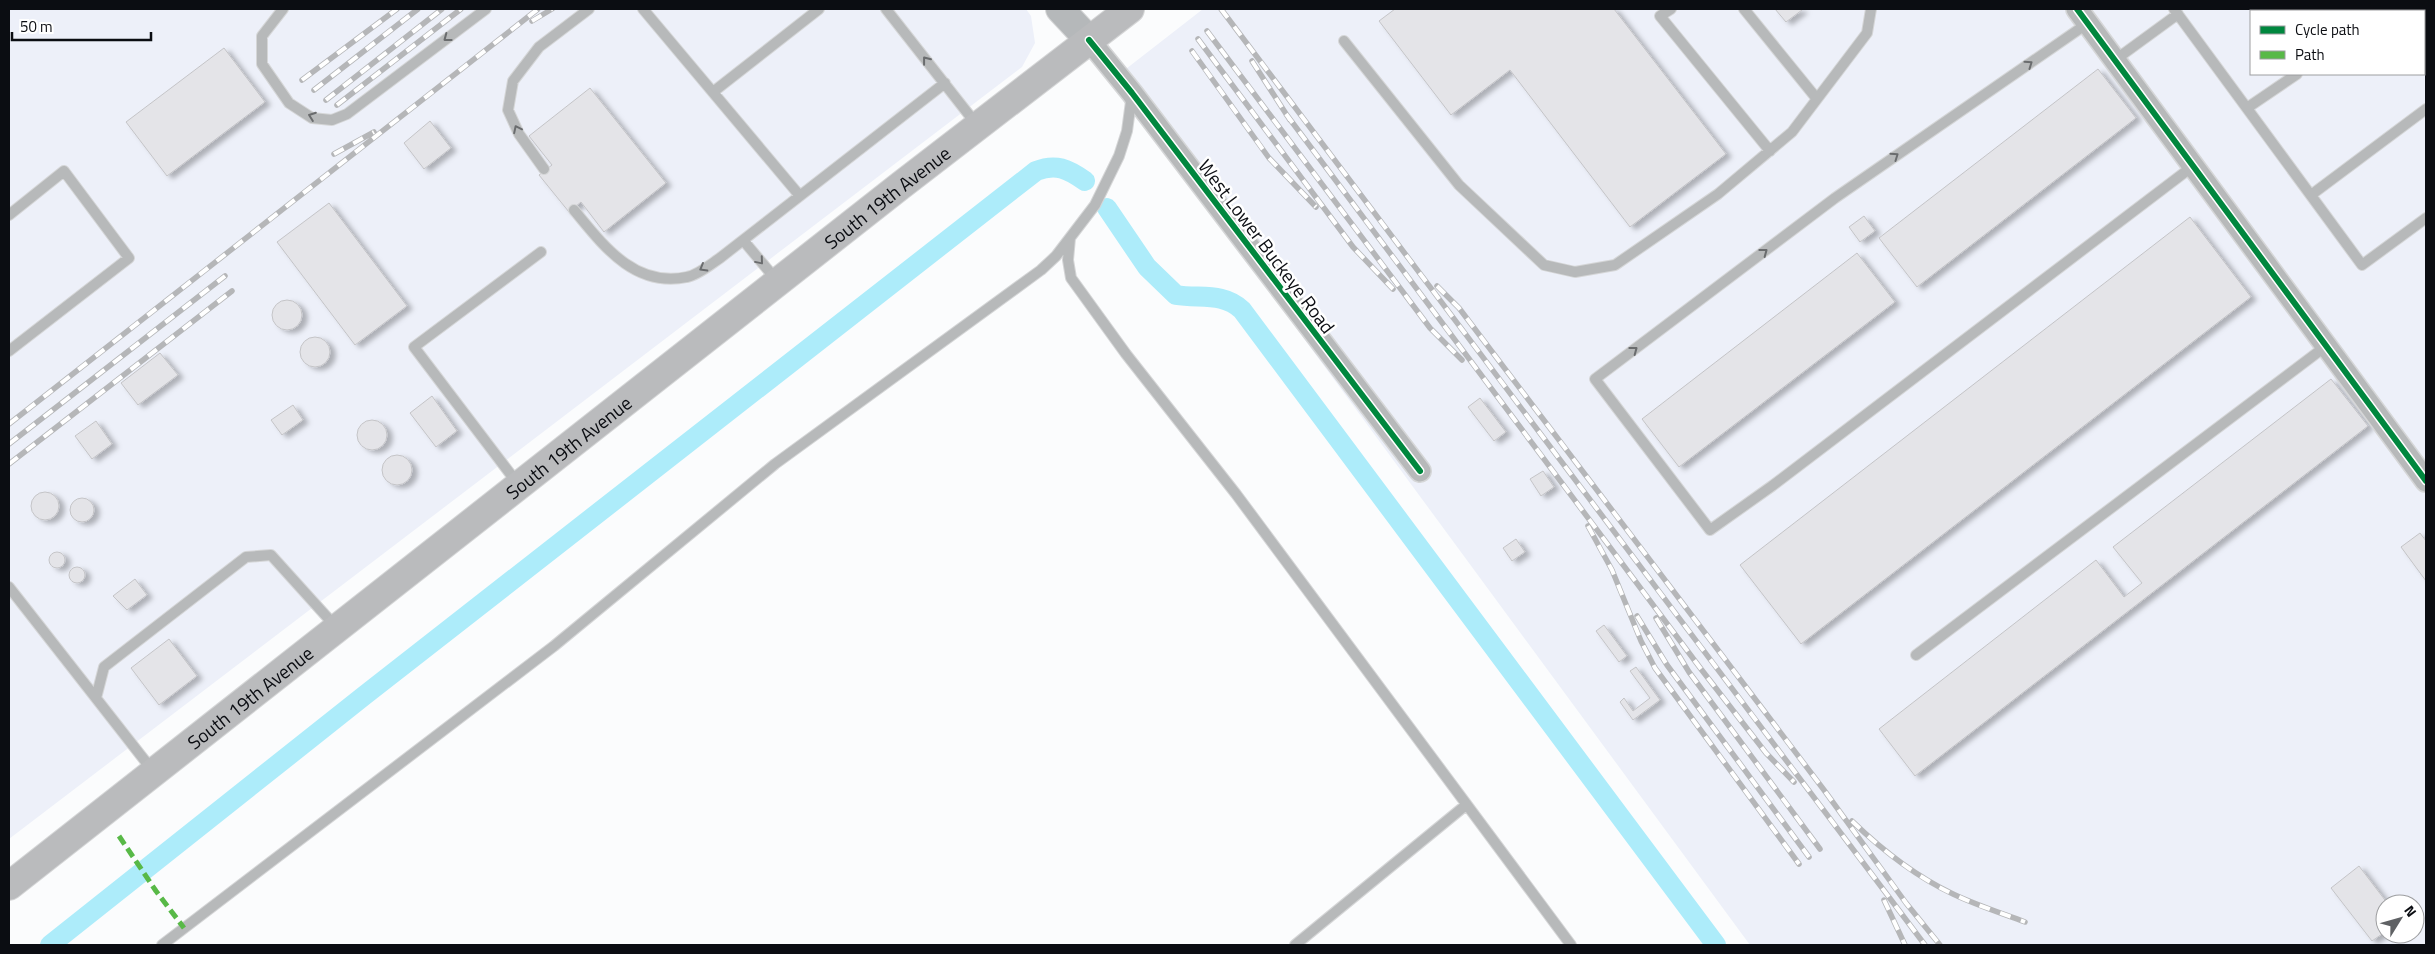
<svg xmlns="http://www.w3.org/2000/svg" width="2435" height="954" viewBox="0 0 2435 954" font-family="'Titillium Web',sans-serif">
	<style>
		.built { fill: #edf0f9; fill-rule: evenodd }
		.lines { fill: none; stroke-linecap: round; stroke-linejoin: round }
		.canal { stroke: #adecfa; stroke-width: 20 }
		.building { fill: #e4e4e8; stroke: #c4c4c7; filter: url(#shadow) }
		.service-casing { stroke: #d5d6d7; stroke-width: 12 }
		.minor-casing { stroke: #d5d6d7; stroke-width: 24 }
		.secondary-casing { stroke: #d5d6d7; stroke-width: 30 }
		.primary-casing { stroke: #d5d6d7; stroke-width: 30 }
		.service { stroke: #b7b9ba; stroke-width: 10 }
		.minor { stroke: #b7b9ba; stroke-width: 21 }
		.secondary { stroke: #b5b8ba; stroke-width: 28 }
		.primary { stroke: #babbbd; stroke-width: 28 }
		.rail-casing { stroke: #b5b6b8; stroke-width: 5.5 }
		.rail { stroke: #fff; stroke-width: 4; stroke-dasharray: 11; stroke-linecap: butt }
		.quiet { stroke: #58b947; stroke-width: 5; stroke-dasharray: 10 5; stroke-linecap: butt }
		.cycleway-casing { stroke: #fff; stroke-width: 9 }
		.cycleway { stroke: #00873e; stroke-width: 6 }
		.oneway { stroke: #6a6c6e }
		.labels { text-anchor: middle; dominant-baseline: central; stroke-width: 5; stroke-linejoin: round; paint-order: stroke }
		.street-label { font-size: 19px; fill: #0b0d12; stroke: #fff }
	</style>
	<defs>
		<filter id="shadow"><feDropShadow dx="5.5" dy="3" stdDeviation="2.5" flood-color="#0004"/></filter>
	</defs>
	<rect width="100%" height="100%" fill="#fbfcfd"/>
	<path class="built" d="M 9,9 L 1026,9 L 1031,16 L 1035,43 L 1022,67 L 9,839 Z
		M 1203,9 L 2426,9 L 2426,945 L 1750,945 L 1113,79 ZM 2251,11 L 2424,11 L 2424,74 L 2251,74 ZM 2385,904 L 2415,904 L 2415,934 L 2385,934 Z"/>
	<g class="lines">
		<path class="canal" d="M 1107,208 L 1147,267 L 1176,295 C 1200,299 1223,292 1242,310 L 1716,945
			M 50,945 L 365,695 L 1036,171 C 1056,163 1068,169 1085,181"/>
	</g>
	<path class="building" d="M 1395,9 L 1614,9 L 1726,154 L 1630,227 L 1510,70 L 1451,115 L 1379,21 Z
		M 1775,9 L 1801,9 L 1802,10 L 1786,22 Z
		M 2269,9 L 2345,9 L 2342,11 L 2271,11 Z
		M 224,48 L 265,102 L 167,176 L 126,122 Z
		M 2098,69 L 2136,118 L 1917,287 L 1879,238 Z
		M 590,88 L 666,183 L 604,232 L 581,202 L 569,212 L 539,175 L 552,165 L 529,136 Z
		M 430,121 L 451,148 L 424,169 L 404,143 Z
		M 329,203 L 407,306 L 355,345 L 277,242 Z
		M 1864,216 L 1875,231 L 1860,242 L 1849,227 Z
		M 2190,217 L 2251,297 L 1801,644 L 1740,565 Z
		M 1857,253 L 1895,302 L 1679,467 L 1642,419 Z
		M272 315a15 15 0 1 1 30 0a15 15 0 1 1-30 0Z
		M300 352a15 15 0 1 1 30 0a15 15 0 1 1-30 0Z
		M 160,353 L 178,375 L 138,405 L 121,383 Z
		M 2331,379 L 2368,426 L 1915,776 L 1879,729 L 2096,560 L 2124,597 L 2142,583 L 2113,547 Z
		M 432,396 L 457,431 L 436,447 L 410,413 Z
		M 1480,398 L 1506,432 L 1494,441 L 1468,407 Z
		M 293,405 L 303,420 L 282,435 L 271,420 Z
		M357 435a15 15 0 1 1 30 0a15 15 0 1 1-30 0Z
		M 96,421 L 112,444 L 92,459 L 75,436 Z
		M382 470a15 15 0 1 1 30 0a15 15 0 1 1-30 0Z
		M 1543,471 L 1554,487 L 1541,496 L 1530,479 Z
		M31 506a14 14 0 1 1 28 0a14 14 0 1 1-28 0Z
		M70 510a12 12 0 1 1 24 0a12 12 0 1 1-24 0Z
		M 2420,533 L 2426,541 L 2426,581 L 2401,547 Z
		M 1516,539 L 1525,552 L 1512,561 L 1503,548 Z
		M49 560a8 8 0 1 1 16 0a8 8 0 1 1-16 0Z
		M69 575a8 8 0 1 1 16 0a8 8 0 1 1-16 0Z
		M 135,579 L 147,595 L 127,610 L 113,596 Z
		M 1604,625 L 1627,656 L 1619,662 L 1596,631 Z
		M 169,639 L 197,676 L 159,705 L 131,668 Z
		M 1636,667 L 1660,700 L 1633,720 L 1620,702 L 1624,698 L 1633,711 L 1650,698 L 1630,671 Z
		M 2359,866 L 2388,904 L 2385,904 L 2385,932 L 2372,941 L 2331,888 Z"/>
	<g class="lines">
		<g class="service-casing">
			<path id="service" d="M 283,9 L 262,36 L 262,64 L 289,103 L 312,118 L 332,120 L 347,114 L 486,9
				M 643,9 L 800,196
				M 886,9 L 977,125
				M 1671,9 L 1660,16 L 1770,151
				M 1744,9 L 1817,99
				M 2174,9 L 2362,265 L 2426,218
				M 2386,9 L 2388,11
				M 2088,23 L 1835,198 L 1595,379 L 1710,530 L 1772,486 L 2193,166
				M 1344,41 L 1459,185 L 1544,265 L 1575,272 L 1615,265 L 1718,194 L 1792,132 L 1867,33 L 1871,9
				M 2424,57 L 2426,61
				M 2115,60 L 2178,14
				M 713,92 L 819,9
				M 2247,108 L 2297,74
				M 544,169 L 519,134 L 508,110 L 513,81 L 539,47 L 589,9
				M 2311,195 L 2426,109
				M 574,210 C 603,245 634,288 687,277 C 698,275 711,264 720,258 L 945,83
				M 9,215 L 64,171 L 129,258 L 9,351
				M 1070,238 L 1068,260 L 1071,278 L 1126,354 L 1236,494 L 1571,945
				M 743,240 L 778,282
				M 518,484 L 414,347 L 541,252
				M 9,587 L 153,771
				M 1916,655 L 2326,346
				M 96,698 L 104,667 L 246,557 L 271,555 L 336,627
				M 162,945 L 554,646 L 775,464 L 1041,270 L 1056,256 L 1095,205 L 1119,156 L 1127,131 L 1132,94
				M 1295,945 L 1466,805"/>
		</g>
		<g class="minor-casing">
			<path id="minor" d="M 2077,9 L 2426,481
				M 1089,40 L 1132,93 L 1420,471"/>
		</g>
		<g class="secondary-casing">
			<path id="secondary" d="M 1060,9 L 1089,40"/>
		</g>
		<g class="primary-casing">
			<g id="primary">
				<path id="s1" d="M 9,886 L 900,186 L 1130,9"/>
			</g>
		</g>
		<use href="#service" class="service"/>
		<use href="#minor" class="minor"/>
		<use href="#secondary" class="secondary"/>
		<use href="#primary" class="primary"/>
		<g class="rail-casing">
			<path id="rail" d="M 1221,9 L 1925,945
				M 532,21 L 552,9
				M 1207,31 L 1430,328 L 1462,360
				M 1198,39 L 1353,247 L 1393,289
				M 1192,51 L 1269,158 L 1316,207
				M 1252,61 L 1290,120
				M 302,80 L 397,9
				M 314,90 L 418,9
				M 326,100 L 442,9
				M 337,105 L 461,9
				M 1286,114 L 1701,669 L 1766,753 L 1794,782
				M 334,154 L 374,132
				M 1437,286 L 1459,308 L 1824,790 L 1906,903 L 1940,945
				M 9,424 L 538,9
				M 9,444 L 225,276
				M 9,464 L 232,291
				M 1588,526 L 1612,570 L 1641,641 L 1655,668 L 1799,864
				M 1637,616 L 1667,665 L 1809,857
				M 1656,618 L 1689,672 L 1820,849
				M 1852,821 C 1882,850 1915,876 1953,894 C 1976,905 2001,913 2025,922
				M 1884,900 L 1905,945"/>
		</g>
		<use href="#rail" class="rail"/>
		<path class="quiet" d="M 119,836 L 156,891 L 184,928"/>
		<g class="cycleway-casing">
			<path id="cycleway" d="M 2077,9 L 2426,481
				M 1089,40 L 1132,93 L 1420,471"/>
		</g>
		<use href="#cycleway" class="cycleway"/>
	</g>
	<defs><path id="oneway-chevron" d="M-2-3.5L2.5 0L-2 3.5" fill="none" stroke-width="1.6" stroke-linecap="round" stroke-linejoin="round" transform="scale(1.25)"/></defs>
	<g class="oneway">
		<use href="#oneway-chevron" transform="translate(447 38) rotate(143)"/>
		<use href="#oneway-chevron" transform="translate(926 60) rotate(-128)"/>
		<use href="#oneway-chevron" transform="translate(2029 64) rotate(-35)"/>
		<use href="#oneway-chevron" transform="translate(312 116) rotate(-160)"/>
		<use href="#oneway-chevron" transform="translate(517 129) rotate(-116)"/>
		<use href="#oneway-chevron" transform="translate(1895 156) rotate(-35)"/>
		<use href="#oneway-chevron" transform="translate(1764 252) rotate(-37)"/>
		<use href="#oneway-chevron" transform="translate(760 261) rotate(50)"/>
		<use href="#oneway-chevron" transform="translate(703 268) rotate(150)"/>
		<use href="#oneway-chevron" transform="translate(1634 350) rotate(-37)"/>
	</g>
	<g class="labels">
		<g class="street-label">
			<text stroke="none"><textPath href="#s1" startOffset="1116">South 19th Avenue</textPath></text>
			<text transform="translate(1267 246) rotate(53)">West Lower Buckeye Road</text>
			<text stroke="none"><textPath href="#s1" startOffset="711">South 19th Avenue</textPath></text>
			<text stroke="none"><textPath href="#s1" startOffset="306">South 19th Avenue</textPath></text>
		</g>
	</g>
	<rect width="2435" height="954" fill="none" stroke="#0b0d12" stroke-width="20"/>
	<rect x="2250" y="10" width="175" height="65" fill="#ffffff" stroke="#9d9ea0"/>
	<rect x="2260" y="26" width="25" height="8" fill="#00873e" stroke="#9d9ea0"/>
	<text x="2295" y="35" font-size="15" fill="#0b0d12">Cycle path</text>
	<rect x="2260" y="51" width="25" height="8" fill="#58b947" stroke="#9d9ea0"/>
	<text x="2295" y="60" font-size="15" fill="#0b0d12">Path</text>
	<g transform="translate(2400 919) rotate(53)"><circle r="24" fill="#ffffff" stroke="#9d9ea0"/>
	<path d="M0-4L9 19L0 12L-9 19Z" fill="#5f6164"/>
	<text y="-8" font-size="14" font-weight="bold" text-anchor="middle" fill="#0b0d12">N</text>
	</g>
	<path d="M12 32v8h139v-8" fill="none" stroke="#0b0d12" stroke-width="2.5"/>
	<text x="20" y="32" font-size="15" fill="#0b0d12" stroke="#ffffff" stroke-width="4" paint-order="stroke">50 m</text>
</svg>
